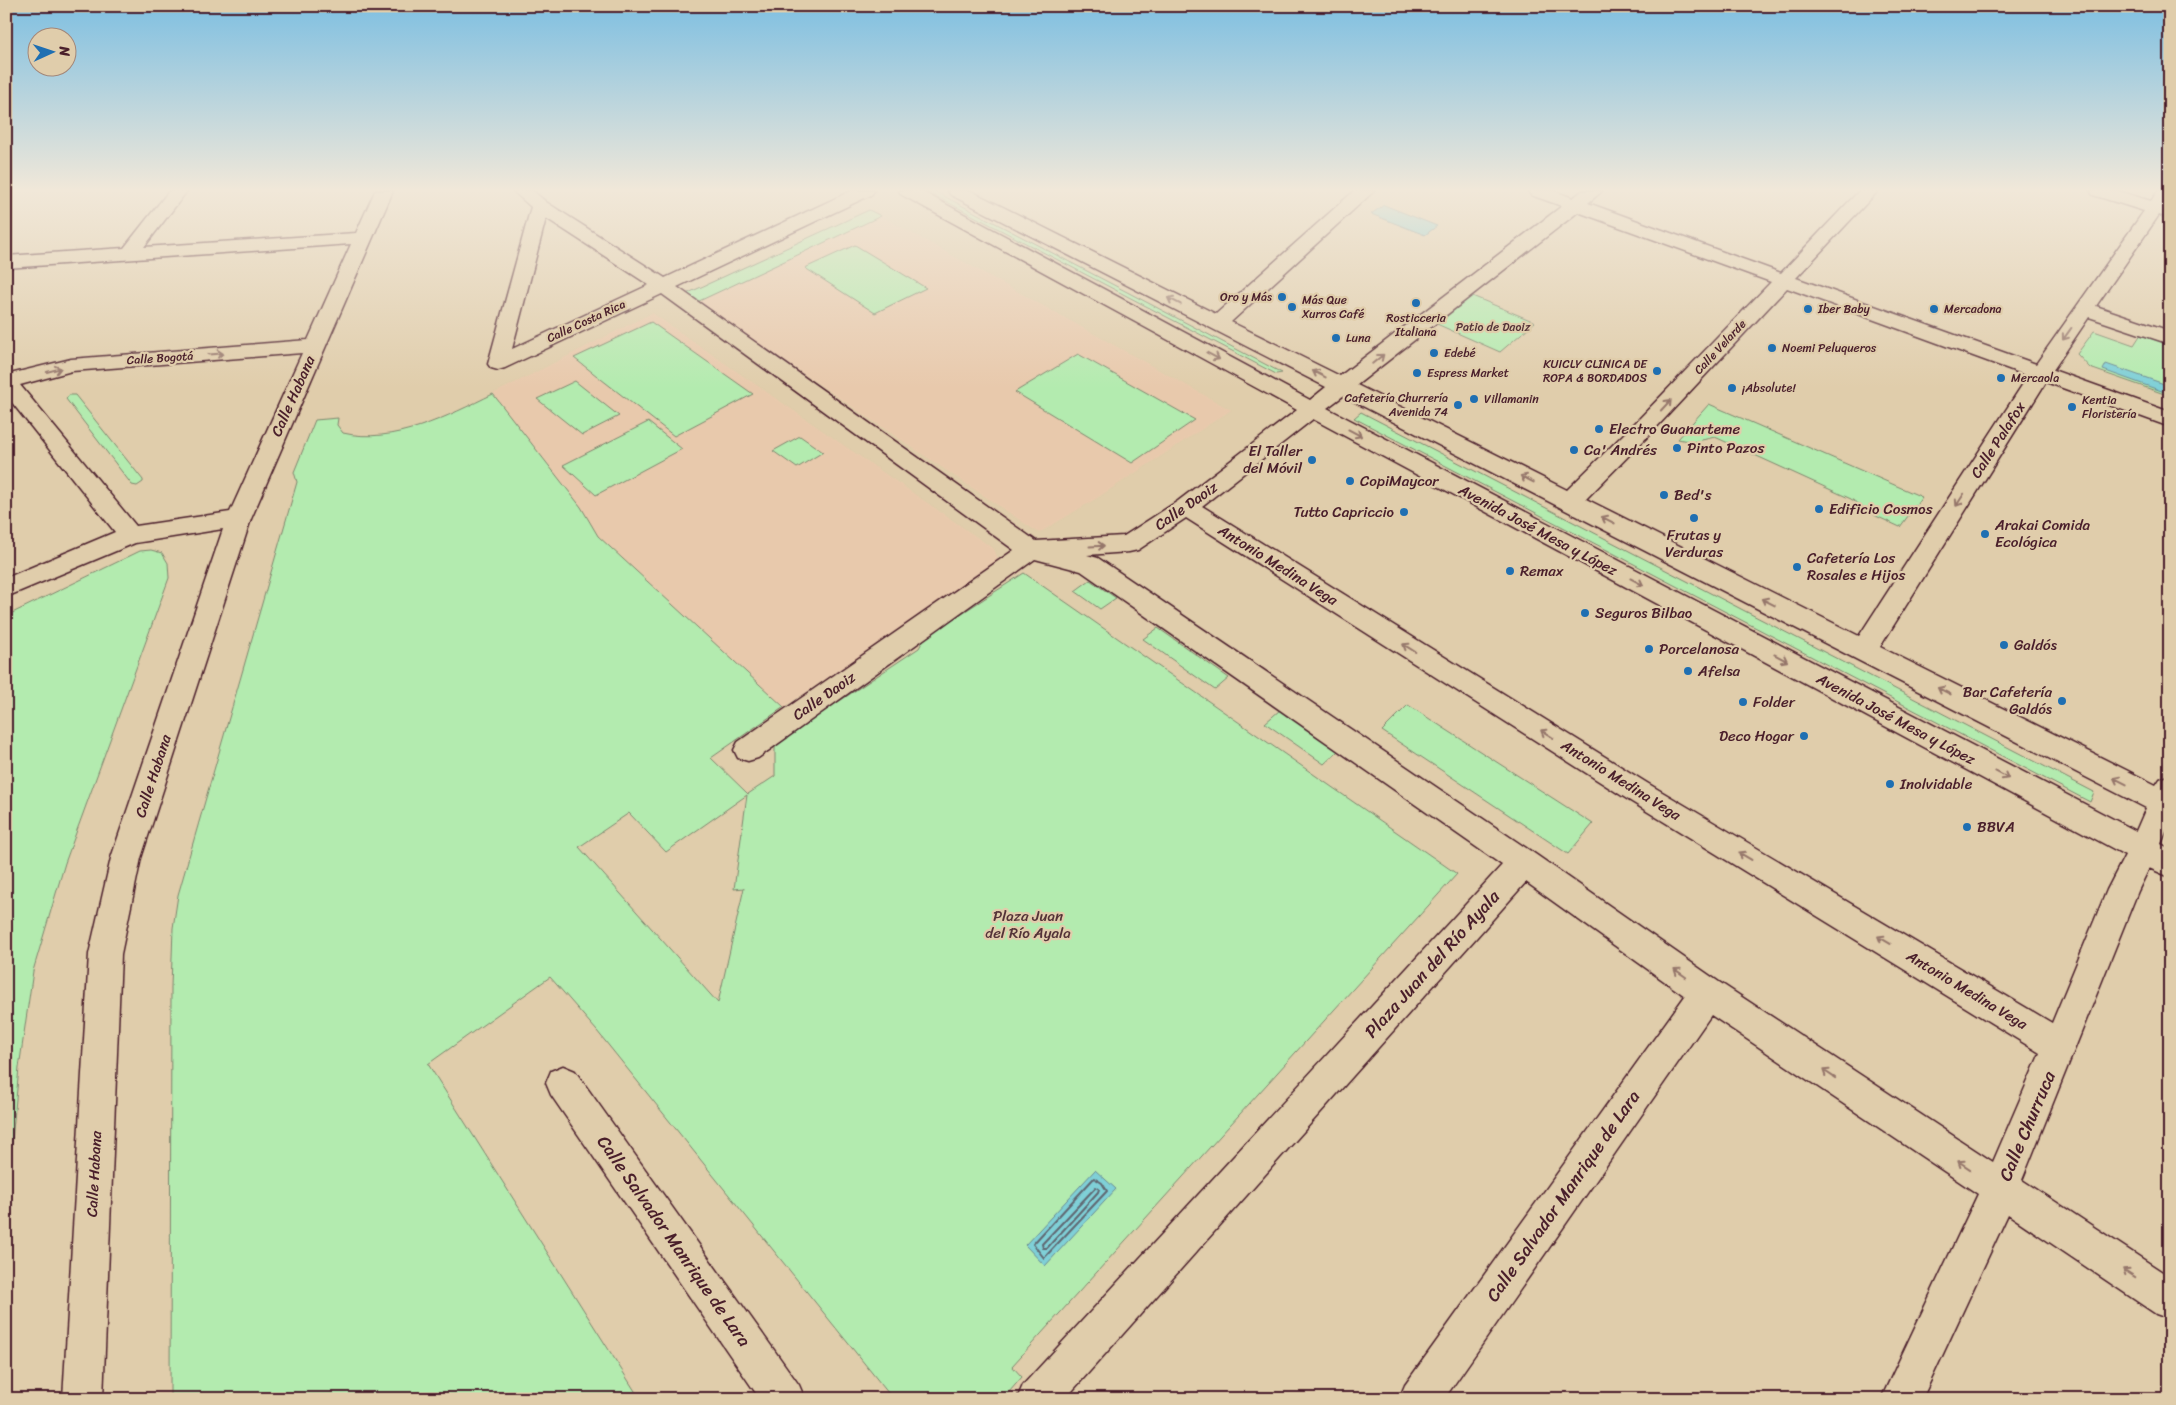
<svg xmlns="http://www.w3.org/2000/svg" width="2176" height="1405" viewBox="0 0 2176 1405" font-family="Sriracha,sans-serif">
	<style>
		.built { fill: #e8c9ac }
		.green { fill: #b3ebaf; stroke: #7e856d; fill-rule: evenodd }
		.water { fill: #7fd0d7; stroke: #6a8992 }
		.lines { fill: none; stroke-linecap: round; stroke-linejoin: round }
		.shore { stroke: #5f6670; stroke-width: 2 }
		.minor-casing { stroke: #4a1f2b; stroke-width: 3 }
		.minor { fill: #e0cdab; fill-rule: evenodd }
		.oneway { stroke: #95766b }
		.poi-dot { fill: #1f6fb2; stroke: #e0cdab; stroke-width: 2 }
		.labels { text-anchor: middle; dominant-baseline: central; stroke-width: 4.5; stroke-linejoin: round; paint-order: stroke }
		.far-poi-label { font-size: 12px; fill: #4a1f2b; stroke: #e0cdab; text-anchor: start }
		.far-street-label { font-size: 12px; fill: #4a1f2b; stroke: #e0cdab }
		.far-park-label { font-size: 12px; fill: #543338; stroke: #e0cdab }
		.street-label { font-size: 15px; fill: #4a1f2b; stroke: #e0cdab }
		.poi-label { font-size: 15px; fill: #4a1f2b; stroke: #e0cdab; text-anchor: start }
		.park-label { font-size: 15px; fill: #543338; stroke: #e0cdab }
		.near-street-label { font-size: 18px; fill: #4a1f2b; stroke: #e0cdab }
	</style>
	<rect width="100%" height="100%" fill="#e0cdab"/>
	<filter id="ink" filterUnits="userSpaceOnUse"><feTurbulence type="fractalNoise" baseFrequency=".02" numOctaves="2"/><feDisplacementMap in="SourceGraphic" scale="10" xChannelSelector="R" yChannelSelector="G"/><feConvolveMatrix kernelMatrix="1 2 1 2 8 2 1 2 1" color-interpolation-filters="sRGB"/></filter>
	<g filter="url(#ink)">
		<path class="built" d="M 881,216 L 1231,410 L 1097,498 L 1039,533 L 697,302 Z
			M 652,313 L 994,549 L 998,559 L 996,564 L 784,707 L 598,536 L 581,507 L 493,394 Z"/>
		<path class="green" d="M 926,191 L 934,191 L 1282,373 L 1276,374 Z
			M 869,210 L 881,216 L 697,302 L 686,294 Z
			M 855,245 L 926,288 L 875,313 L 805,268 Z
			M 1465,293 L 1535,322 L 1500,352 L 1430,321 Z
			M 651,322 L 753,394 L 674,436 L 574,358 Z
			M 2094,331 L 2134,345 L 2143,331 L 2170,340 L 2170,396 L 2090,368 L 2077,354 Z
			M 1078,354 L 1195,420 L 1132,463 L 1015,392 Z
			M 575,381 L 619,416 L 582,435 L 537,399 Z
			M 493,394 L 581,507 L 598,536 L 784,707 L 711,758 L 748,794 L 775,776 L 775,744 L 919,648 L 925,637 L 1024,573 L 1457,874 L 1012,1366 L 1022,1377 L 1003,1399 L 893,1399 L 597,1031 L 550,977 L 428,1064 L 640,1399 L 170,1399 L 171,987 L 173,928 L 178,895 L 297,482 L 294,472 L 315,420 L 338,418 L 337,425 L 343,433 C 393,445 448,416 493,394 ZM 747,795 L 734,889 L 744,888 L 718,1003 L 579,847 L 629,813 L 666,852 Z
			M 69,395 L 75,395 L 143,480 L 143,482 L 137,486 L 132,485 L 66,399 Z
			M 1709,404 L 1922,497 L 1900,527 L 1876,516 L 1851,499 L 1715,437 L 1693,442 L 1678,439 Z
			M 1361,412 L 2094,792 L 2090,802 L 1354,418 Z
			M 648,422 L 682,449 L 596,495 L 563,465 Z
			M 800,436 L 823,452 L 797,468 L 773,451 Z
			M 151,550 L 162,553 L 168,563 L 169,578 L 65,863 L 33,971 L 19,1068 L 6,1203 L 6,616 L 140,551 Z
			M 1090,580 L 1116,598 L 1100,609 L 1075,591 Z
			M 1158,628 L 1229,678 L 1215,690 L 1143,639 Z
			M 1408,705 L 1593,824 L 1568,854 L 1382,731 Z
			M 1280,710 L 1338,751 L 1324,764 L 1265,723 Z"/>
		<path class="water" d="M 1384,205 L 1437,226 L 1425,235 L 1371,214 Z
			M 2106,364 L 2170,386 L 2170,394 L 2103,370 Z
			M 1095,1170 L 1116,1189 L 1045,1266 L 1025,1245 Z"/>
		<g class="lines">
			<path class="shore" d="M 1094,1178 L 1102,1183 L 1107,1191 L 1044,1258 L 1033,1244 Z
				M 1096,1187 L 1099,1189 L 1098,1192 L 1047,1248 L 1043,1248 L 1042,1244 Z"/>
			<g class="minor-casing">
				<path id="minor" d="M 169,191 L 187,191 L 144,247 L 356,233 L 375,191 L 393,191 L 251,519 L 141,858 L 121,954 L 103,1399 L 63,1399 L 89,954 L 111,858 L 223,529 L 135,543 L 6,597 L 6,578 L 115,532 L 6,395 L 6,375 L 71,359 L 308,340 L 351,244 L 6,268 L 6,256 L 124,248 ZM 302,353 L 230,512 L 136,526 L 20,385 L 72,371 Z
					M 513,191 L 533,191 L 546,202 L 665,278 L 851,191 L 874,191 L 871,195 L 677,287 L 1036,541 L 1124,536 L 1178,501 L 1297,410 L 902,195 L 899,191 L 921,191 L 1310,400 L 1326,387 L 951,195 L 948,191 L 971,191 L 1216,314 L 1354,191 L 1374,191 L 1231,322 L 1340,376 L 1562,206 L 1531,195 L 1528,191 L 1554,191 L 1573,198 L 1582,191 L 1602,191 L 1588,203 L 1781,273 L 1859,191 L 1878,191 L 1796,278 L 2036,364 L 2144,211 L 2093,195 L 2090,191 L 2118,191 L 2151,201 L 2158,191 L 2170,191 L 2170,200 L 2166,206 L 2170,207 L 2170,218 L 2159,215 L 2096,306 L 2170,331 L 2170,344 L 2089,317 L 2053,370 L 2170,412 L 2170,427 L 2046,382 L 1880,647 L 2156,785 L 2160,779 L 2170,775 L 2170,822 L 2161,844 L 2170,849 L 2170,877 L 2149,868 L 2138,891 L 2022,1180 L 2170,1277 L 2170,1319 L 2156,1314 L 2008,1214 L 1922,1399 L 1881,1399 L 1978,1194 L 1711,1015 L 1444,1399 L 1399,1399 L 1405,1385 L 1685,996 L 1526,882 L 1065,1399 L 1017,1399 L 1023,1385 L 1502,865 L 1081,571 L 1035,559 L 758,758 L 748,761 L 738,758 L 734,750 L 738,742 L 1014,550 L 662,294 L 505,368 L 498,370 L 491,368 L 488,364 L 531,207 ZM 1578,212 L 1771,282 L 1638,420 L 1567,490 L 1357,385 ZM 546,218 L 649,285 L 512,349 ZM 1787,288 L 2028,376 L 1859,636 L 1586,499 L 1654,430 ZM 1343,396 L 2146,808 L 2136,831 L 1327,408 ZM 1313,419 L 2125,855 L 2107,890 L 2052,1023 L 1647,783 L 1202,506 ZM 1186,518 L 1627,799 L 2040,1053 L 1993,1162 L 1719,982 L 1535,854 L 1098,558 L 1087,555 L 1129,552 L 1138,550 Z
					M 563,1066 L 575,1071 L 799,1385 L 805,1399 L 760,1399 L 551,1095 L 546,1083 L 551,1071 Z"/>
			</g>
			<use href="#minor" class="minor"/>
		</g>
		<defs><path id="oneway-shaft" d="M-6 0H5M1.5-3L5.5 0L1.5 3" fill="none" stroke-width="1.6" stroke-linecap="round" stroke-linejoin="round" transform="scale(1.25)"/></defs>
		<g class="oneway">
			<use href="#oneway-shaft" transform="translate(1174 301) rotate(-153)"/>
			<use href="#oneway-shaft" transform="translate(2067 334) rotate(126)"/>
			<use href="#oneway-shaft" transform="translate(216 354) rotate(-4)"/>
			<use href="#oneway-shaft" transform="translate(1213 356) rotate(28)"/>
			<use href="#oneway-shaft" transform="translate(1378 359) rotate(-39)"/>
			<use href="#oneway-shaft" transform="translate(54 370) rotate(-15)"/>
			<use href="#oneway-shaft" transform="translate(1319 374) rotate(-153)"/>
			<use href="#oneway-shaft" transform="translate(1666 405) rotate(-47)"/>
			<use href="#oneway-shaft" transform="translate(1355 433) rotate(28)"/>
			<use href="#oneway-shaft" transform="translate(1527 479) rotate(-153)"/>
			<use href="#oneway-shaft" transform="translate(1960 500) rotate(123)"/>
			<use href="#oneway-shaft" transform="translate(1608 520) rotate(-153)"/>
			<use href="#oneway-shaft" transform="translate(1097 546) rotate(-3)"/>
			<use href="#oneway-shaft" transform="translate(1637 582) rotate(28)"/>
			<use href="#oneway-shaft" transform="translate(1768 602) rotate(-153)"/>
			<use href="#oneway-shaft" transform="translate(1409 648) rotate(-148)"/>
			<use href="#oneway-shaft" transform="translate(1781 658) rotate(28)"/>
			<use href="#oneway-shaft" transform="translate(1944 691) rotate(-153)"/>
			<use href="#oneway-shaft" transform="translate(1547 734) rotate(-148)"/>
			<use href="#oneway-shaft" transform="translate(2002 775) rotate(28)"/>
			<use href="#oneway-shaft" transform="translate(2120 781) rotate(-153)"/>
			<use href="#oneway-shaft" transform="translate(1745 856) rotate(-149)"/>
			<use href="#oneway-shaft" transform="translate(1884 940) rotate(-149)"/>
			<use href="#oneway-shaft" transform="translate(1680 973) rotate(-145)"/>
			<use href="#oneway-shaft" transform="translate(1829 1074) rotate(-146)"/>
			<use href="#oneway-shaft" transform="translate(1964 1165) rotate(-146)"/>
			<use href="#oneway-shaft" transform="translate(2129 1273) rotate(-147)"/>
		</g>
	</g>
	<linearGradient id="sky" x2="0" y2="1"><stop stop-color="#7ebfe1"/><stop offset="0.49" stop-color="#f1e8d9"/><stop offset="1" stop-color="#f1e8d9" stop-opacity="0"/></linearGradient>
	<rect width="2176" height="388" fill="url(#sky)"/>
	<g class="poi-dot">
		<circle cx="1282" cy="297" r="5"/>
		<circle cx="1416" cy="303" r="5"/>
		<circle cx="1292" cy="307" r="5"/>
		<circle cx="1808" cy="309" r="5"/>
		<circle cx="1934" cy="309" r="5"/>
		<circle cx="1336" cy="338" r="5"/>
		<circle cx="1772" cy="348" r="5"/>
		<circle cx="1434" cy="353" r="5"/>
		<circle cx="1657" cy="371" r="5"/>
		<circle cx="1417" cy="373" r="5"/>
		<circle cx="2001" cy="378" r="5"/>
		<circle cx="1732" cy="388" r="5"/>
		<circle cx="1474" cy="399" r="5"/>
		<circle cx="1458" cy="405" r="5"/>
		<circle cx="2072" cy="407" r="5"/>
		<circle cx="1599" cy="429" r="5"/>
		<circle cx="1677" cy="448" r="5"/>
		<circle cx="1574" cy="450" r="5"/>
		<circle cx="1312" cy="460" r="5"/>
		<circle cx="1350" cy="481" r="5"/>
		<circle cx="1664" cy="495" r="5"/>
		<circle cx="1819" cy="509" r="5"/>
		<circle cx="1404" cy="512" r="5"/>
		<circle cx="1694" cy="518" r="5"/>
		<circle cx="1985" cy="534" r="5"/>
		<circle cx="1797" cy="567" r="5"/>
		<circle cx="1510" cy="571" r="5"/>
		<circle cx="1585" cy="613" r="5"/>
		<circle cx="2004" cy="645" r="5"/>
		<circle cx="1649" cy="649" r="5"/>
		<circle cx="1688" cy="671" r="5"/>
		<circle cx="2062" cy="701" r="5"/>
		<circle cx="1743" cy="702" r="5"/>
		<circle cx="1804" cy="736" r="5"/>
		<circle cx="1890" cy="784" r="5"/>
		<circle cx="1967" cy="827" r="5"/>
	</g>
	<g class="labels">
		<g class="far-poi-label">
			<text x="1272" y="297" text-anchor="end">Oro y Más</text>
			<text x="1302" y="300">Más Que<tspan x="1302" dy="14">Xurros Café</tspan></text>
			<text x="1818" y="309">Iber Baby</text>
			<text x="1944" y="309">Mercadona</text>
			<text x="1416" y="318" text-anchor="middle">Rosticceria<tspan x="1416" dy="14">Italiana</tspan></text>
			<text x="1346" y="338">Luna</text>
			<text x="1782" y="348">Noemi Peluqueros</text>
			<text x="1444" y="353">Edebé</text>
			<text x="1647" y="364" text-anchor="end">KUICLY CLINICA DE<tspan x="1647" dy="14">ROPA &amp; BORDADOS</tspan></text>
			<text x="1427" y="373">Espress Market</text>
			<text x="2011" y="378">Mercaola</text>
			<text x="1742" y="388">¡Absolute!</text>
			<text x="1448" y="398" text-anchor="end">Cafetería Churrería<tspan x="1448" dy="14">Avenida 74</tspan></text>
			<text x="1484" y="399">Villamanin</text>
			<text x="2082" y="400">Kentia<tspan x="2082" dy="14">Floristería</tspan></text>
		</g>
		<g class="far-street-label">
			<text transform="translate(586 321) rotate(-25)">Calle Costa Rica</text>
			<text transform="translate(1720 347) rotate(-47)">Calle Velarde</text>
			<text transform="translate(160 358) rotate(-4)">Calle Bogotá</text>
		</g>
		<g class="far-park-label">
			<text x="1493" y="327">Patio de Daoiz</text>
		</g>
		<g class="street-label">
			<text transform="translate(293 396) rotate(-66)">Calle Habana</text>
			<text transform="translate(1998 440) rotate(-57)">Calle Palafox</text>
			<text transform="translate(1186 506) rotate(-35)">Calle Daoiz</text>
			<text transform="translate(1538 530) rotate(28)">Avenida José Mesa y López</text>
			<text transform="translate(1278 565) rotate(32)">Antonio Medina Vega</text>
			<text transform="translate(824 696) rotate(-35)">Calle Daoiz</text>
			<text transform="translate(1896 719) rotate(28)">Avenida José Mesa y López</text>
			<text transform="translate(153 776) rotate(-72)">Calle Habana</text>
			<text transform="translate(1621 780) rotate(32)">Antonio Medina Vega</text>
			<text transform="translate(1967 990) rotate(31)">Antonio Medina Vega</text>
			<text transform="translate(94 1174) rotate(-87)">Calle Habana</text>
		</g>
		<g class="poi-label">
			<text x="1609" y="429">Electro Guanarteme</text>
			<text x="1687" y="448">Pinto Pazos</text>
			<text x="1584" y="450">Ca' Andrés</text>
			<text x="1302" y="451" text-anchor="end">El Taller<tspan x="1302" dy="17">del Móvil</tspan></text>
			<text x="1360" y="481">CopiMaycor</text>
			<text x="1674" y="495">Bed's</text>
			<text x="1829" y="509">Edificio Cosmos</text>
			<text x="1394" y="512" text-anchor="end">Tutto Capriccio</text>
			<text x="1995" y="525">Arakai Comida<tspan x="1995" dy="17">Ecológica</tspan></text>
			<text x="1694" y="535" text-anchor="middle">Frutas y<tspan x="1694" dy="17">Verduras</tspan></text>
			<text x="1807" y="558">Cafetería Los<tspan x="1807" dy="17">Rosales e Hijos</tspan></text>
			<text x="1520" y="571">Remax</text>
			<text x="1595" y="613">Seguros Bilbao</text>
			<text x="2014" y="645">Galdós</text>
			<text x="1659" y="649">Porcelanosa</text>
			<text x="1698" y="671">Afelsa</text>
			<text x="2052" y="692" text-anchor="end">Bar Cafetería<tspan x="2052" dy="17">Galdós</tspan></text>
			<text x="1753" y="702">Folder</text>
			<text x="1794" y="736" text-anchor="end">Deco Hogar</text>
			<text x="1900" y="784">Inolvidable</text>
			<text x="1977" y="827">BBVA</text>
		</g>
		<g class="park-label">
			<text x="1028" y="916">Plaza Juan<tspan x="1028" dy="17">del Río Ayala</tspan></text>
		</g>
		<g class="near-street-label">
			<text transform="translate(1432 964) rotate(-48)">Plaza Juan del Río Ayala</text>
			<text transform="translate(2027 1126) rotate(-67)">Calle Churruca</text>
			<text transform="translate(1563 1196) rotate(-55)">Calle Salvador Manrique de Lara</text>
			<text transform="translate(674 1241) rotate(55)">Calle Salvador Manrique de Lara</text>
		</g>
	</g>
	<rect width="2176" height="1405" fill="none" stroke="#e0cdab" stroke-width="25"/>
	<rect x="12" y="12" width="2151" height="1380" fill="none" stroke="#4a1f2b" stroke-width="2" filter="url(#ink)"/>
	<g transform="translate(52 52) rotate(87)"><circle r="24" fill="#e0cdab" stroke="#a48778"/>
	<path d="M0-4L9 19L0 12L-9 19Z" fill="#1f6fb2"/>
	<text y="-8" font-size="14" font-weight="bold" text-anchor="middle" fill="#4a1f2b">N</text>
	</g>
</svg>
